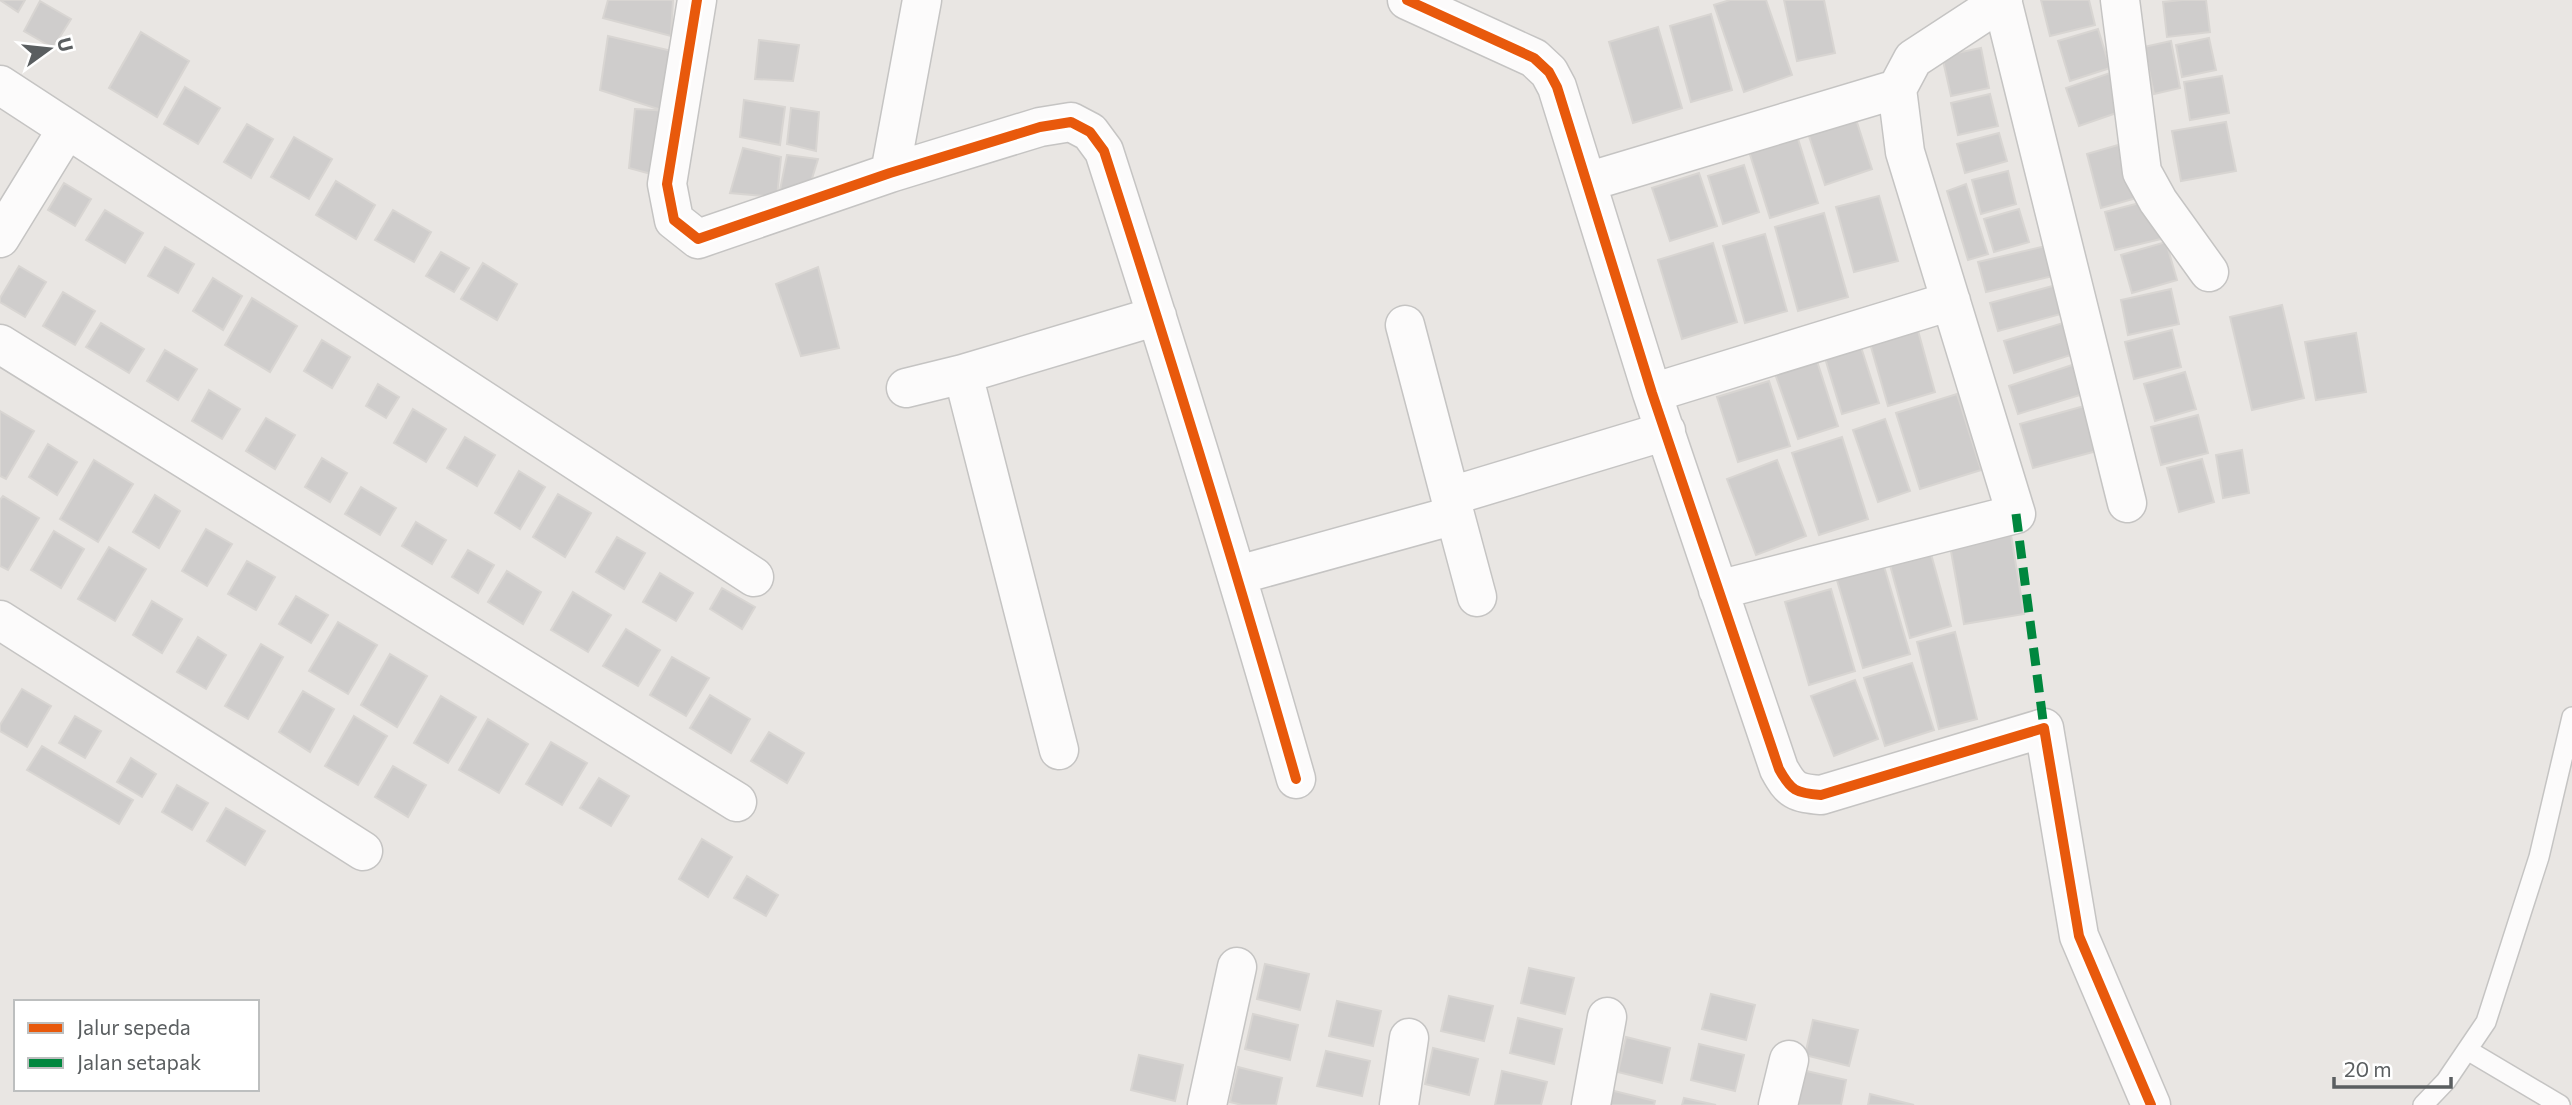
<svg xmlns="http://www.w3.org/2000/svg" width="2572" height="1105" viewBox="0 0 2572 1105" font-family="Commissioner,sans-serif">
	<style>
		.building { fill: #cfcdcc; stroke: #d8d5d2; stroke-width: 2 }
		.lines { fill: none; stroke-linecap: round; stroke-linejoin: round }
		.service-casing { stroke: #c5c4c3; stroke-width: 22 }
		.minor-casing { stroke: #c5c4c3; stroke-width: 41 }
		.service { stroke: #fcfbfb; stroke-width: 19 }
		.minor { stroke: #fcfbfb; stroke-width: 38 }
		.quiet { stroke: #00873e; stroke-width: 9; stroke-dasharray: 18 9; stroke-linecap: butt }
		.cycleway-casing { stroke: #fff; stroke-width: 15 }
		.cycleway { stroke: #e8590c; stroke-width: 10 }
	</style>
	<rect width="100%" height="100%" fill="#e9e6e3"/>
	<path class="building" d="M 0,0 L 25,0 L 18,12 Z
		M 608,0 L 673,0 L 671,36 L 603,18 Z
		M 1730,0 L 1766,0 L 1792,75 L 1744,92 L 1714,5 Z
		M 1784,0 L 1824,0 L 1835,53 L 1797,61 Z
		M 2041,0 L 2089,0 L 2095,25 L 2050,36 Z
		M 2182,0 L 2206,0 L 2210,32 L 2167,37 L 2163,2 Z
		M 40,1 L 71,19 L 53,48 L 24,31 Z
		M 1711,14 L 1732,90 L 1691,102 L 1670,26 Z
		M 1658,27 L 1682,108 L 1633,123 L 1609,42 Z
		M 2098,29 L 2110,68 L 2070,81 L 2058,41 Z
		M 141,32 L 189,61 L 157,117 L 109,88 Z
		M 608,36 L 676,52 L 661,110 L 600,90 Z
		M 2209,38 L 2216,70 L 2182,77 L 2176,45 Z
		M 759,40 L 799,45 L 793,81 L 755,79 Z
		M 2171,41 L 2180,88 L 2154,94 L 2144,47 Z
		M 1981,48 L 1989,88 L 1951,96 L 1942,56 Z
		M 2113,72 L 2125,110 L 2079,126 L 2066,88 Z
		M 2222,76 L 2229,113 L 2190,120 L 2184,82 Z
		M 185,87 L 220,108 L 198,144 L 164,124 Z
		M 1990,94 L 1998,126 L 1958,135 L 1951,103 Z
		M 744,100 L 785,107 L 780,145 L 740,137 Z
		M 791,108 L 819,112 L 816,151 L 787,144 Z
		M 635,109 L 672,111 L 662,177 L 629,168 Z
		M 1854,113 L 1872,169 L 1825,185 L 1807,130 Z
		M 2226,122 L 2236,171 L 2181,181 L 2172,131 Z
		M 247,124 L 273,139 L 251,178 L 224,162 Z
		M 1794,126 L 1818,203 L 1770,218 L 1746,142 Z
		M 1999,133 L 2007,161 L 1965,173 L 1957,144 Z
		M 294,137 L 332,159 L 309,199 L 271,177 Z
		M 2132,141 L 2147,195 L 2101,208 L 2087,154 Z
		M 743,148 L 781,157 L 777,197 L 730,193 Z
		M 787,155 L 818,159 L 805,201 L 777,205 Z
		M 1744,165 L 1759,212 L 1723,224 L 1708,176 Z
		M 2008,171 L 2016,204 L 1981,214 L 1972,180 Z
		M 1699,173 L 1717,226 L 1670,241 L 1652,188 Z
		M 336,181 L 375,205 L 356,239 L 316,215 Z
		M 64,183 L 91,199 L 75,226 L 48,210 Z
		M 1966,184 L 1988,254 L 1968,260 L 1947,191 Z
		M 1879,196 L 1898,261 L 1854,272 L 1836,207 Z
		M 2151,200 L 2161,239 L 2115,250 L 2105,212 Z
		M 2019,209 L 2029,242 L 1994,252 L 1984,219 Z
		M 105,210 L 143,233 L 125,263 L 86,240 Z
		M 393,210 L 431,232 L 414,262 L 375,240 Z
		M 1824,213 L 1848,297 L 1798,311 L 1775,227 Z
		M 1765,234 L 1787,311 L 1745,323 L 1723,246 Z
		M 2166,242 L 2177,280 L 2132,293 L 2121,255 Z
		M 1713,243 L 1737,322 L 1682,339 L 1658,260 Z
		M 2050,245 L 2057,275 L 1986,292 L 1978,262 Z
		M 165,247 L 194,264 L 178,293 L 148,276 Z
		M 441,252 L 469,268 L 454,292 L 426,276 Z
		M 483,263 L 517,284 L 497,320 L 461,299 Z
		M 19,266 L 46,282 L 25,317 L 0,302 L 0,298 Z
		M 818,267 L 839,348 L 801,356 L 776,284 Z
		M 213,278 L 242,296 L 223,330 L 193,311 Z
		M 2071,281 L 2079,309 L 1998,331 L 1990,303 Z
		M 2171,289 L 2179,324 L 2128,335 L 2121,300 Z
		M 63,292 L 95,311 L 75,345 L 43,326 Z
		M 252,298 L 297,326 L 270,372 L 225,345 Z
		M 2282,305 L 2304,398 L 2252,410 L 2230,317 Z
		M 2073,320 L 2083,351 L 2014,373 L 2004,341 Z
		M 101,323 L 144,349 L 129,373 L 86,347 Z
		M 1917,327 L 1935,392 L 1888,406 L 1869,340 Z
		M 2172,330 L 2181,367 L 2134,379 L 2125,342 Z
		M 2356,333 L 2366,392 L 2316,400 L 2305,342 Z
		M 322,340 L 350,357 L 332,388 L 304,371 Z
		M 1860,344 L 1879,403 L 1842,414 L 1824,355 Z
		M 165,350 L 197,369 L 178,400 L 147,381 Z
		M 1816,358 L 1838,426 L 1798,439 L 1774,371 Z
		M 2087,360 L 2096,390 L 2018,414 L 2009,386 Z
		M 2185,372 L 2196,409 L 2155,421 L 2144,384 Z
		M 1769,381 L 1790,446 L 1738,462 L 1717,397 Z
		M 378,384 L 399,397 L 386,418 L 366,406 Z
		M 209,390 L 240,409 L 222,439 L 192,421 Z
		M 1957,394 L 1981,470 L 1920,489 L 1896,413 Z
		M 2095,403 L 2108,448 L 2033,468 L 2020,424 Z
		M 413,409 L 446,429 L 426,462 L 394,443 Z
		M 0,411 L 34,431 L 6,479 L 0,476 Z
		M 2198,415 L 2208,453 L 2161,465 L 2151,427 Z
		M 266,418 L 295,435 L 275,469 L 246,451 Z
		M 1885,419 L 1910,491 L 1878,502 L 1853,430 Z
		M 465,437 L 495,455 L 477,486 L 447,468 Z
		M 1842,437 L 1868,519 L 1819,535 L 1792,453 Z
		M 48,444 L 77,462 L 57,495 L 29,477 Z
		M 2242,450 L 2249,493 L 2223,498 L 2216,455 Z
		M 322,458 L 347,473 L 330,502 L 305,487 Z
		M 2202,459 L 2214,502 L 2179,512 L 2167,468 Z
		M 94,460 L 133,484 L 98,542 L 60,519 Z
		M 1777,460 L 1806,536 L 1756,555 L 1727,479 Z
		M 519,471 L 545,487 L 520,529 L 495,513 Z
		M 361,487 L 396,508 L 380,535 L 345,514 Z
		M 558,494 L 591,513 L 565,557 L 533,537 Z
		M 155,495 L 180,511 L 159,548 L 133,532 Z
		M 3,496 L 39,518 L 8,570 L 0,566 L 0,500 Z
		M 416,522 L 446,540 L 432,564 L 402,546 Z
		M 206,529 L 232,544 L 207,586 L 182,571 Z
		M 2010,529 L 2024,614 L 1964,624 L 1949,540 Z
		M 54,531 L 84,549 L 61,588 L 31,570 Z
		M 617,537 L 645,553 L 624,589 L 596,572 Z
		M 109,547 L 146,569 L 115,621 L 78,599 Z
		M 468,550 L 494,565 L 478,593 L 452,577 Z
		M 1931,554 L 1951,626 L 1910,638 L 1890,565 Z
		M 247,561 L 275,577 L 256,610 L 228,594 Z
		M 1883,563 L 1910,654 L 1863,668 L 1836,577 Z
		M 507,571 L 541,592 L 523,624 L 488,602 Z
		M 660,573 L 693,593 L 676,621 L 643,602 Z
		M 722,588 L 755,607 L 742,629 L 710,609 Z
		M 1831,589 L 1855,671 L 1809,685 L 1785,602 Z
		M 573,592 L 611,615 L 588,652 L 551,630 Z
		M 296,596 L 328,615 L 311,643 L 279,624 Z
		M 152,601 L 182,619 L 162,653 L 133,635 Z
		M 338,622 L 377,645 L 348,694 L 309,671 Z
		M 626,629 L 660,650 L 638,686 L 603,666 Z
		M 1955,632 L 1977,719 L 1939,729 L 1917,642 Z
		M 198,637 L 226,655 L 206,689 L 177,672 Z
		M 261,644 L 283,657 L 248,719 L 225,706 Z
		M 390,654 L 427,676 L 397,727 L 361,705 Z
		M 672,657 L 709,678 L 686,716 L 650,695 Z
		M 1912,663 L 1934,730 L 1885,746 L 1864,678 Z
		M 1855,680 L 1878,739 L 1834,756 L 1811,696 Z
		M 22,689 L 51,706 L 27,747 L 0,731 L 0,725 Z
		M 303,691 L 334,709 L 310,752 L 279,732 Z
		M 710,695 L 750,719 L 731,753 L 690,728 Z
		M 441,696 L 476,717 L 448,763 L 414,743 Z
		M 75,716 L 101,731 L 85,758 L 59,743 Z
		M 354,716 L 387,736 L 358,785 L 325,766 Z
		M 488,719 L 528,744 L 499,793 L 459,770 Z
		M 769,732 L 804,753 L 787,783 L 751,761 Z
		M 551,742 L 587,763 L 562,805 L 526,784 Z
		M 42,746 L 133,800 L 119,824 L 27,770 Z
		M 131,758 L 156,774 L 142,797 L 117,782 Z
		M 393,766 L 426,785 L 408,817 L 375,797 Z
		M 599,778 L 629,796 L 611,826 L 580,808 Z
		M 177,785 L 208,803 L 192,830 L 162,812 Z
		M 226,808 L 265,831 L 245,865 L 207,841 Z
		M 702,839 L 732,857 L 708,897 L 679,879 Z
		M 747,876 L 778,895 L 766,916 L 734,898 Z
		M 1265,964 L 1309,974 L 1300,1010 L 1257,999 Z
		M 1529,968 L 1574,978 L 1565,1014 L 1521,1003 Z
		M 1711,994 L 1755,1005 L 1746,1040 L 1702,1029 Z
		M 1449,996 L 1493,1006 L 1484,1041 L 1441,1031 Z
		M 1337,1001 L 1381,1011 L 1373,1046 L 1329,1036 Z
		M 1253,1014 L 1298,1025 L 1290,1060 L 1245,1049 Z
		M 1518,1018 L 1562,1029 L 1554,1064 L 1510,1053 Z
		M 1813,1020 L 1858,1030 L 1849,1066 L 1805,1055 Z
		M 1626,1037 L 1670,1048 L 1662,1083 L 1618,1072 Z
		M 1699,1044 L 1744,1055 L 1735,1091 L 1691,1080 Z
		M 1433,1048 L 1478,1059 L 1469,1095 L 1425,1084 Z
		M 1326,1051 L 1370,1061 L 1362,1096 L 1317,1086 Z
		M 1139,1055 L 1183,1065 L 1175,1101 L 1131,1090 Z
		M 1238,1067 L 1282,1078 L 1276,1105 L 1242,1105 L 1230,1102 Z
		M 1802,1070 L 1846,1080 L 1841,1105 L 1794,1105 Z
		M 1502,1071 L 1547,1082 L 1541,1105 L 1495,1105 Z
		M 1610,1090 L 1655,1101 L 1654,1105 L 1607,1105 Z
		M 1870,1094 L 1914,1105 L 1868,1105 Z
		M 1684,1098 L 1716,1105 L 1682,1105 Z"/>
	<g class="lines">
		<g class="service-casing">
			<path id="service" d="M 2469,1051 L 2560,1105
				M 2423,1105 L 2446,1081 L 2486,1022 L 2539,857 L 2572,717"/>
		</g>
		<g class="minor-casing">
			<path id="minor" d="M 697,0 L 667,184 L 674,220 L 698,239 L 890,173 L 1040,127 L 1071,122 L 1090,132 L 1104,151 C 1171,359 1236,568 1296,779
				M 1407,0 L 1534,58 L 1549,72 L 1557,87 L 1652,393 L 1779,769 C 1791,791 1796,793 1821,795 L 2044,728 L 2079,936 L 2151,1105
				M 2002,0 L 2127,503
				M 2120,0 L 2142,172 L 2158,201 L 2209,272
				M 0,85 L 754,577
				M 890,173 L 922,0
				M 1587,182 L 1897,89
				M 0,238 L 67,129
				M 0,344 L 737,802
				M 963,374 L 1059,750
				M 906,388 L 963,374 L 1157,316
				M 1652,393 L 1951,301
				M 1451,496 L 1666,431
				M 1455,515 L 1477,597
				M 1238,575 L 1455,515 L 1405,325
				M 1718,590 L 2016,514 L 1905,152 L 1897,89 L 1913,59 L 2003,0
				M 0,620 L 363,851
				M 1207,1105 L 1237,967
				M 1399,1105 L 1409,1038
				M 1591,1105 L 1607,1017
				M 1778,1105 L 1789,1060"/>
		</g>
		<use href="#service" class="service"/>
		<use href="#minor" class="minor"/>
		<path class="quiet" d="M 2016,514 L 2044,728"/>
		<g class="cycleway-casing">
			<path id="cycleway" d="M 697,0 L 667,184 L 674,220 L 698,239 L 890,173 L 1040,127 L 1071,122 L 1090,132 L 1104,151 C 1171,359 1236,568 1296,779
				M 1407,0 L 1534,58 L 1549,72 L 1557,87 L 1652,393 L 1779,769 C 1791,791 1796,793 1821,795 L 2044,728 L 2079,936 L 2151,1105"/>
		</g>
		<use href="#cycleway" class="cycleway"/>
	</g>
	<rect x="14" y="1000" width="245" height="91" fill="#ffffff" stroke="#bdbfbf" stroke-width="2"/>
	<rect x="28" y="1023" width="35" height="10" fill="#e8590c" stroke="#bdbfbf" stroke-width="2"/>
	<text x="77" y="1035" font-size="21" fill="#5a5e60">Jalur sepeda</text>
	<rect x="28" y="1058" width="35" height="10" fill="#00873e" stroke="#bdbfbf" stroke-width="2"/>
	<text x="77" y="1070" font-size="21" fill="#5a5e60">Jalan setapak</text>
	<g transform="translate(49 49) rotate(75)" stroke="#ffffff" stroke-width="5" paint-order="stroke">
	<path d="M0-5L12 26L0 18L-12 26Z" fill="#5a5e60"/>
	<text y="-10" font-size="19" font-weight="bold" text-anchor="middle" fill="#5a5e60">U</text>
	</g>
	<path d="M2334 1077v10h117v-10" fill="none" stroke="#5a5e60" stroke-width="3.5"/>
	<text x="2344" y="1077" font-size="21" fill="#5a5e60" stroke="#ffffff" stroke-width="5" paint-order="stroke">20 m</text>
</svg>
